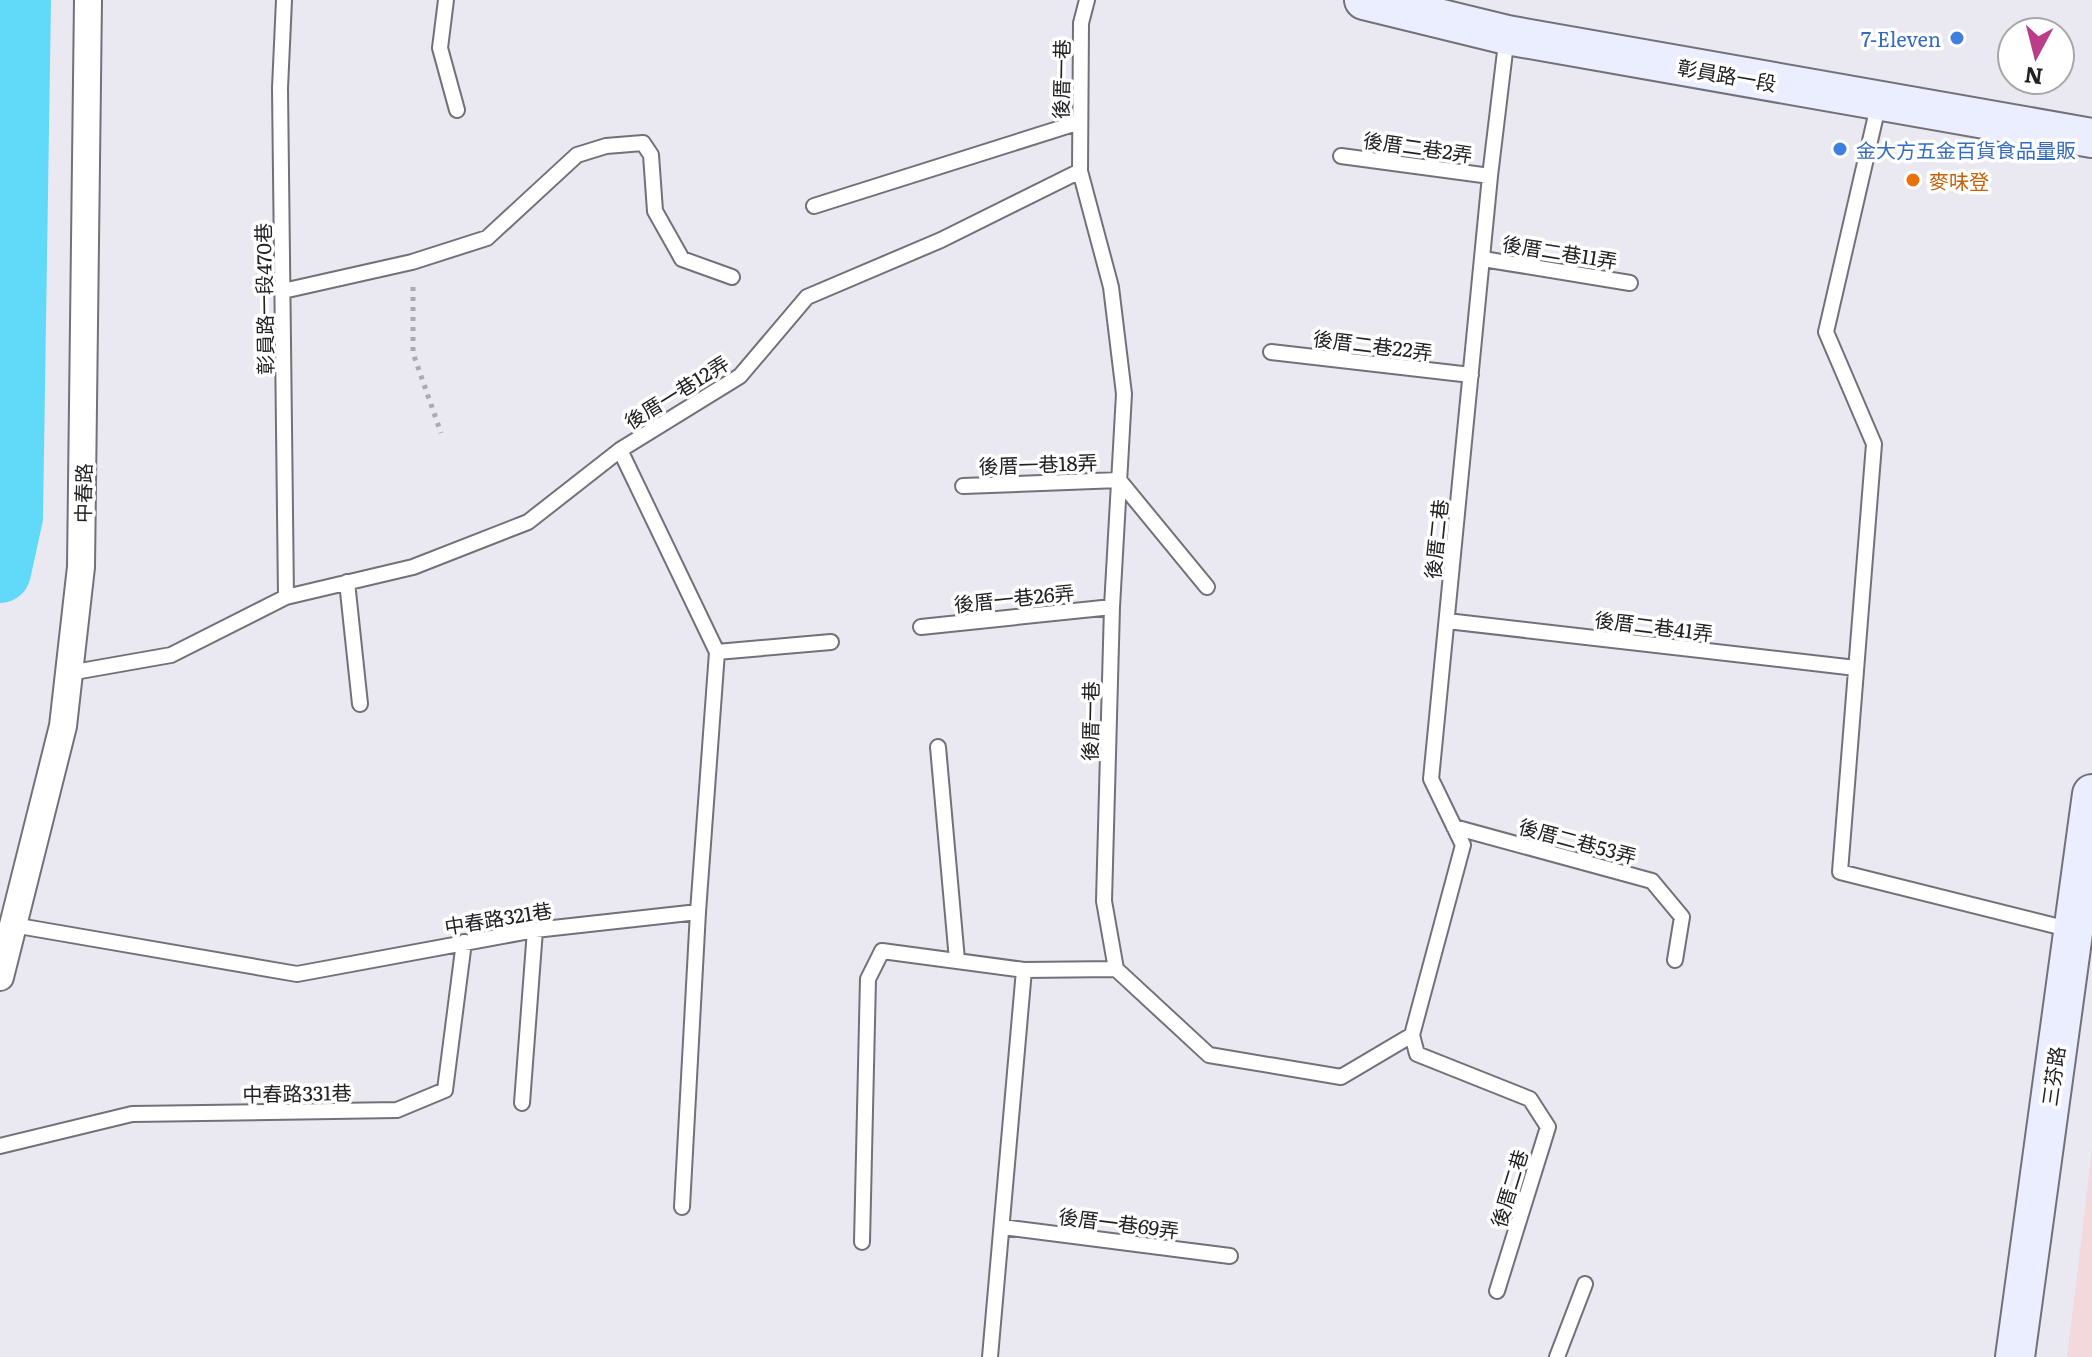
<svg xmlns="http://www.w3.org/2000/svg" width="2092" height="1357" viewBox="0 0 2092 1357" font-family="Literata,'Noto Sans TC',serif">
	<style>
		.education { fill: #f4d9dc }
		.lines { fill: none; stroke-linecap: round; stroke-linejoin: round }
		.river { stroke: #61d9f9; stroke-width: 62 }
		.lane-casing { stroke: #717179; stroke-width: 18 }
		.street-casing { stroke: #717179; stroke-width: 30 }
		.secondary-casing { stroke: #717179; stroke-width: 42 }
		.path { stroke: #abaab1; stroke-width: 5; stroke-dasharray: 4 6; stroke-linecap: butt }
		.lane { stroke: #fff; stroke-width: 14 }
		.street { stroke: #fff; stroke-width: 26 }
		.secondary { stroke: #ebeeff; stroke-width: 38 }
		.shop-dot { fill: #3f7fe0; stroke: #fff; stroke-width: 3 }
		.food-dot { fill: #e8710a; stroke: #fff; stroke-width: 3 }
		.labels { text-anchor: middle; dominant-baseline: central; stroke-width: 7; stroke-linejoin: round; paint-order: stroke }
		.shop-label { font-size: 20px; fill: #366cbe; stroke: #fff; text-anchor: end }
		.street-label { font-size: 20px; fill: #222225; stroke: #fff }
		.food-label { font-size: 20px; fill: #c56008; stroke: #fff; text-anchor: start }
	</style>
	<rect width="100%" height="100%" fill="#eae9f2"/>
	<path class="education" d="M 2092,1149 L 2092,1357 L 2067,1357 L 2076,1284 Z"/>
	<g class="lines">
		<path class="river" d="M 0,572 L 12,517 L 20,0"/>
		<g class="lane-casing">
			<path id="lane" d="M 284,0 L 280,88 L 286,597
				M 446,0 L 440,48 L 457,110
				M 1879,102 L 1826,332 L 1874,444 L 1840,872 L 2072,930
				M 1341,156 L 1490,176
				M 814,206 L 1080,122
				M 1483,259 L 1630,283
				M 283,291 L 412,262 L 487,238 L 577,155 L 606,146 L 643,143 L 651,155 L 655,211 L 682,259 L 732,277
				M 1271,352 L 1471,375
				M 620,450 L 717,652 L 698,912 L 682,1207
				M 963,486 L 1119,480 L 1207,587
				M 347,582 L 360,704
				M 1447,621 L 1856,668
				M 921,627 L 1112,607
				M 717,652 L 831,642
				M 69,673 L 171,655 L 286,597 L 413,567 L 528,522 L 620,450 L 740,376 L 807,297 L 941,240 L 1080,171
				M 938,747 L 957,960
				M 1454,827 L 1652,881 L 1682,917 L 1675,960
				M 13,925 L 297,974 L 535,930 L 698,912
				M 1116,969 L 1209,1055 L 1341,1077 L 1412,1035
				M 522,1103 L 535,930
				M 0,1146 L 132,1114 L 397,1110 L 445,1090 L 464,942
				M 1002,1227 L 1230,1256
				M 862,1242 L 868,979 L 882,951 L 1024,970
				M 1497,1291 L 1548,1127 L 1530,1099 L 1417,1054 L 1412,1035 L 1463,845 L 1431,779 L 1490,176 L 1507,35
				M 990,1357 L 1024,970 L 1116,969 L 1104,901 L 1112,607 L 1124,394 L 1111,287 L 1080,171 L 1081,23 L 1087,0
				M 1557,1357 L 1585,1284"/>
		</g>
		<g class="street-casing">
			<path id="street" d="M 0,977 L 63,726 L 81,567 L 88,0"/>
		</g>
		<g class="secondary-casing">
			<path id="secondary" d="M 1364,0 L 1507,35 L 2092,138
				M 2015,1357 L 2092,794"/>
		</g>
		<path class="path" d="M 413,287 L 413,353 L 441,433"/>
		<use href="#lane" class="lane"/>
		<use href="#street" class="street"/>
		<use href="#secondary" class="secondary"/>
	</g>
	<g class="shop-dot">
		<circle cx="1957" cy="38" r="8"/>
		<circle cx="1840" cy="149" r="8"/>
	</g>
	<circle class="food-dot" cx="1913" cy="180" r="8"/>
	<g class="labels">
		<g class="shop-label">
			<text x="1941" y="38">7-Eleven</text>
			<text x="1856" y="149" text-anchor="start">金大方五金百貨食品量販</text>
		</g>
		<g class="street-label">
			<text transform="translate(1727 74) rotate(10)">彰員路一段</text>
			<text transform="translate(1060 79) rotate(-89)">後厝一巷</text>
			<text transform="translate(1418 146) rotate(8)">後厝二巷2弄</text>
			<text transform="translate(1560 251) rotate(9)">後厝二巷11弄</text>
			<text transform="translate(263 299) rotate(-91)">彰員路一段470巷</text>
			<text transform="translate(1373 344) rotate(7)">後厝二巷22弄</text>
			<text transform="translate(676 391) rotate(-32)">後厝一巷12弄</text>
			<text transform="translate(1038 463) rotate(-2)">後厝一巷18弄</text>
			<text transform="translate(82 493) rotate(-89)">中春路</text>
			<text transform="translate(1435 539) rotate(-84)">後厝二巷</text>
			<text transform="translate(1014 597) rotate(-6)">後厝一巷26弄</text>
			<text transform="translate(1654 625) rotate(7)">後厝二巷41弄</text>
			<text transform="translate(1089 721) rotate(-89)">後厝一巷</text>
			<text transform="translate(1578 840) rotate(15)">後厝二巷53弄</text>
			<text transform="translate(498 917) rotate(-9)">中春路321巷</text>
			<text transform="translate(2052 1076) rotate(-82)">三芬路</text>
			<text transform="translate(297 1092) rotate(-1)">中春路331巷</text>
			<text transform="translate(1508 1188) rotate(-73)">後厝二巷</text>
			<text transform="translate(1119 1222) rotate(7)">後厝一巷69弄</text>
		</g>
		<g class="food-label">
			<text x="1929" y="180">麥味登</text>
		</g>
	</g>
	<g transform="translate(2036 56) rotate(187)"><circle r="38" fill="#ffffff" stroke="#a7a7a8" stroke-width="2"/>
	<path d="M0-6L14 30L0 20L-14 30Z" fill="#bb3c87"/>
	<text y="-12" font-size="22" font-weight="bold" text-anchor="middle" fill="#222225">N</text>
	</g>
</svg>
